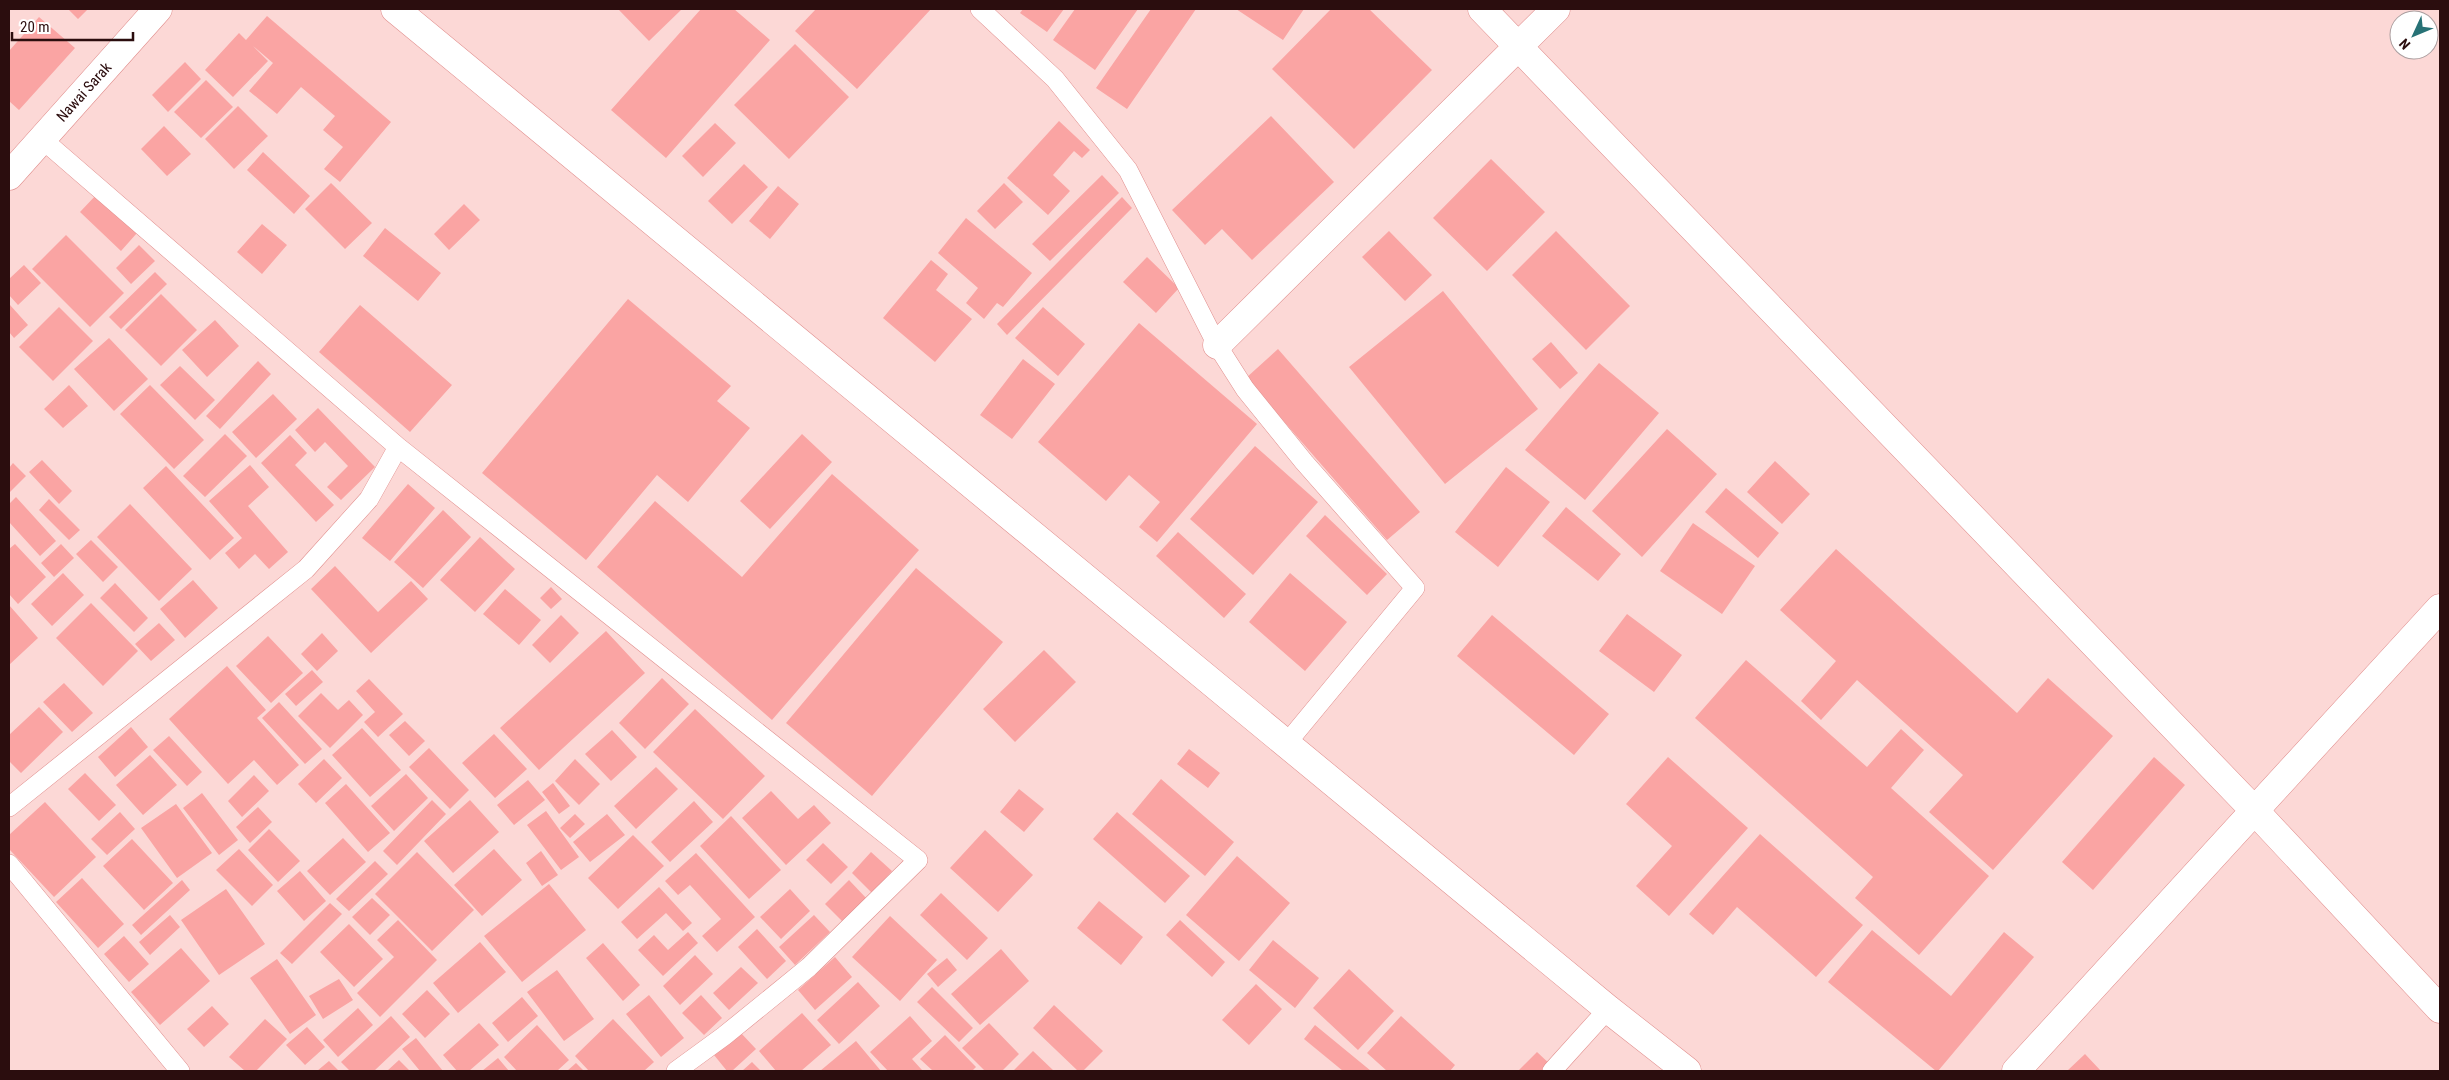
<svg xmlns="http://www.w3.org/2000/svg" width="2449" height="1080" viewBox="0 0 2449 1080" font-family="'Roboto Condensed',sans-serif">
	<style>
		.building { fill: #faa4a3 }
		.lines { fill: none; stroke-linecap: round; stroke-linejoin: round }
		.lane-casing { stroke: #e08d8c; stroke-width: 20 }
		.street-casing { stroke: #e08d8c; stroke-width: 29 }
		.secondary-casing { stroke: #e08d8c; stroke-width: 29 }
		.lane { stroke: #fff; stroke-width: 19 }
		.street { stroke: #fff; stroke-width: 28 }
		.secondary { stroke: #fff; stroke-width: 28 }
		.labels { text-anchor: middle; dominant-baseline: central; stroke-width: 4.5; stroke-linejoin: round; paint-order: stroke }
		.street-label { font-size: 15px; fill: #2b0d0e; stroke: #fff }
	</style>
	<rect width="100%" height="100%" fill="#fcd8d6"/>
	<path class="building" d="M 68,9 L 88,9 L 78,19 Z
		M 618,9 L 682,9 L 649,41 Z
		M 701,9 L 734,9 L 770,40 L 666,158 L 611,110 Z
		M 816,9 L 931,9 L 857,89 L 795,31 Z
		M 1023,9 L 1064,9 L 1047,32 L 1020,13 Z
		M 1075,9 L 1138,9 L 1095,70 L 1053,40 Z
		M 1151,9 L 1196,9 L 1127,109 L 1096,88 Z
		M 1236,9 L 1304,9 L 1283,40 Z
		M 1331,9 L 1369,9 L 1432,70 L 1354,149 L 1272,69 Z
		M 267,16 L 391,122 L 340,182 L 324,169 L 343,147 L 323,130 L 335,116 L 301,87 L 277,114 L 249,91 L 273,63 L 253,46 L 268,61 L 233,97 L 205,70 L 239,33 L 246,40 Z
		M 39,17 L 75,48 L 19,110 L 9,101 L 9,51 Z
		M 795,44 L 849,97 L 789,159 L 734,105 Z
		M 185,62 L 201,79 L 168,112 L 152,95 Z
		M 206,80 L 233,107 L 201,138 L 174,112 Z
		M 238,106 L 268,136 L 234,169 L 205,139 Z
		M 1271,116 L 1334,182 L 1252,260 L 1222,229 L 1205,245 L 1172,210 Z
		M 1059,121 L 1090,150 L 1082,158 L 1074,151 L 1053,175 L 1070,191 L 1048,215 L 1007,178 Z
		M 715,123 L 736,143 L 703,177 L 682,156 Z
		M 164,126 L 191,154 L 167,176 L 141,149 Z
		M 263,152 L 310,196 L 294,214 L 247,170 Z
		M 1491,159 L 1545,212 L 1487,271 L 1433,218 Z
		M 744,164 L 768,187 L 732,224 L 708,201 Z
		M 1102,175 L 1119,193 L 1050,261 L 1032,244 Z
		M 331,183 L 372,223 L 345,249 L 305,209 Z
		M 1004,183 L 1023,202 L 995,229 L 977,211 Z
		M 778,186 L 799,204 L 770,239 L 749,221 Z
		M 97,194 L 137,233 L 121,251 L 80,212 Z
		M 1122,197 L 1132,208 L 1007,335 L 997,324 Z
		M 464,204 L 480,220 L 449,250 L 434,234 Z
		M 966,218 L 1032,273 L 1003,307 L 997,303 L 984,319 L 966,303 L 978,288 L 938,253 Z
		M 262,224 L 287,245 L 262,274 L 237,252 Z
		M 385,228 L 441,273 L 418,301 L 363,256 Z
		M 1389,231 L 1432,275 L 1405,301 L 1362,257 Z
		M 1556,231 L 1630,306 L 1586,350 L 1512,275 Z
		M 66,235 L 124,293 L 90,327 L 32,269 Z
		M 139,245 L 155,261 L 131,284 L 116,268 Z
		M 1147,257 L 1179,288 L 1156,313 L 1123,282 Z
		M 931,260 L 948,274 L 936,290 L 972,319 L 935,362 L 883,318 Z
		M 24,265 L 41,283 L 18,305 L 9,295 L 9,279 Z
		M 155,272 L 167,284 L 121,329 L 109,317 Z
		M 1443,291 L 1538,409 L 1445,484 L 1349,367 Z
		M 161,294 L 197,330 L 161,366 L 125,330 Z
		M 628,299 L 731,386 L 717,401 L 750,428 L 688,502 L 657,475 L 586,560 L 482,473 Z
		M 10,305 L 28,325 L 14,338 L 9,332 Z
		M 360,305 L 452,385 L 410,432 L 319,352 Z
		M 59,307 L 93,341 L 53,381 L 19,347 Z
		M 1043,307 L 1085,344 L 1058,376 L 1015,338 Z
		M 215,320 L 239,346 L 207,377 L 182,350 Z
		M 1139,323 L 1257,424 L 1157,542 L 1139,527 L 1160,502 L 1129,475 L 1106,501 L 1038,442 Z
		M 109,338 L 148,379 L 114,411 L 74,369 Z
		M 1551,342 L 1578,373 L 1560,389 L 1532,359 Z
		M 1278,349 L 1420,512 L 1387,540 L 1246,378 Z
		M 1023,359 L 1055,384 L 1012,439 L 980,415 Z
		M 258,361 L 271,374 L 220,429 L 206,416 Z
		M 1599,363 L 1659,413 L 1585,500 L 1525,450 Z
		M 180,366 L 215,400 L 195,420 L 160,385 Z
		M 69,385 L 88,406 L 63,428 L 44,409 Z
		M 150,385 L 204,440 L 174,469 L 120,414 Z
		M 273,394 L 297,419 L 256,458 L 232,432 Z
		M 318,408 L 375,467 L 341,500 L 327,487 L 348,466 L 325,442 L 315,452 L 295,430 Z
		M 1667,429 L 1717,474 L 1642,557 L 1592,511 Z
		M 225,434 L 247,456 L 205,497 L 183,476 Z
		M 802,434 L 832,462 L 770,529 L 740,501 Z
		M 290,435 L 307,453 L 295,465 L 334,505 L 316,522 L 261,463 Z
		M 1255,446 L 1318,502 L 1253,575 L 1190,519 Z
		M 42,460 L 72,491 L 59,504 L 29,472 Z
		M 1775,461 L 1810,494 L 1782,524 L 1747,492 Z
		M 13,463 L 26,476 L 9,493 L 9,468 Z
		M 250,465 L 269,487 L 248,506 L 288,552 L 269,569 L 255,554 L 239,569 L 225,553 L 242,538 L 209,501 Z
		M 166,466 L 234,538 L 210,560 L 143,488 Z
		M 1506,467 L 1550,502 L 1498,567 L 1455,532 Z
		M 832,474 L 919,550 L 772,720 L 597,567 L 655,501 L 742,577 Z
		M 408,484 L 435,508 L 390,561 L 362,538 Z
		M 1726,488 L 1779,533 L 1758,558 L 1705,512 Z
		M 16,497 L 56,541 L 40,556 L 9,522 L 9,504 Z
		M 49,499 L 80,530 L 69,540 L 39,510 Z
		M 130,504 L 192,569 L 159,601 L 97,537 Z
		M 1566,507 L 1621,554 L 1598,581 L 1542,536 Z
		M 443,510 L 471,537 L 423,588 L 394,562 Z
		M 1325,515 L 1387,574 L 1367,595 L 1306,536 Z
		M 1693,523 L 1755,566 L 1722,614 L 1660,571 Z
		M 1178,532 L 1246,594 L 1224,618 L 1156,556 Z
		M 480,537 L 515,569 L 475,612 L 440,580 Z
		M 91,540 L 118,567 L 103,582 L 76,554 Z
		M 15,544 L 46,577 L 18,604 L 9,594 L 9,549 Z
		M 61,544 L 74,558 L 54,577 L 41,563 Z
		M 1836,549 L 2017,713 L 2048,678 L 2113,736 L 1993,870 L 1929,812 L 1963,775 L 1857,680 L 1821,720 L 1801,701 L 1836,661 L 1780,610 Z
		M 335,566 L 378,612 L 411,581 L 428,599 L 371,653 L 311,589 Z
		M 916,568 L 1003,642 L 872,796 L 786,723 Z
		M 63,573 L 84,595 L 52,626 L 31,604 Z
		M 1290,573 L 1347,622 L 1305,671 L 1249,622 Z
		M 193,580 L 218,608 L 185,638 L 160,609 Z
		M 115,583 L 148,618 L 134,632 L 100,598 Z
		M 551,587 L 562,599 L 551,609 L 540,598 Z
		M 505,589 L 541,620 L 519,645 L 483,614 Z
		M 91,603 L 138,651 L 103,686 L 56,638 Z
		M 9,605 L 38,638 L 9,665 Z
		M 1627,614 L 1682,655 L 1654,692 L 1599,651 Z
		M 561,615 L 579,633 L 550,663 L 532,645 Z
		M 1492,615 L 1609,714 L 1574,755 L 1457,656 Z
		M 159,623 L 175,640 L 151,661 L 135,644 Z
		M 606,631 L 645,673 L 539,770 L 500,728 Z
		M 322,633 L 338,651 L 317,671 L 301,654 Z
		M 268,636 L 303,673 L 271,703 L 236,666 Z
		M 1044,650 L 1076,682 L 1015,742 L 983,709 Z
		M 1746,660 L 1867,767 L 1901,729 L 1924,750 L 1891,788 L 1989,876 L 1919,955 L 1855,898 L 1873,877 L 1695,718 Z
		M 227,666 L 266,710 L 257,718 L 299,765 L 277,785 L 254,760 L 228,784 L 169,719 Z
		M 312,670 L 323,682 L 296,706 L 285,694 Z
		M 662,678 L 689,704 L 645,749 L 619,723 Z
		M 369,679 L 403,714 L 378,737 L 364,722 L 375,712 L 356,691 Z
		M 64,683 L 93,713 L 72,732 L 43,702 Z
		M 321,693 L 338,710 L 349,700 L 363,715 L 330,748 L 298,716 Z
		M 279,702 L 322,749 L 305,764 L 262,718 Z
		M 39,707 L 63,732 L 21,773 L 9,761 L 9,735 Z
		M 695,709 L 765,776 L 723,819 L 653,752 Z
		M 405,721 L 425,741 L 409,756 L 389,735 Z
		M 131,727 L 148,747 L 115,777 L 98,757 Z
		M 362,728 L 401,770 L 370,797 L 332,755 Z
		M 612,730 L 637,757 L 611,781 L 585,754 Z
		M 494,734 L 527,769 L 495,798 L 462,763 Z
		M 169,736 L 202,772 L 187,786 L 153,750 Z
		M 429,748 L 469,790 L 450,809 L 409,767 Z
		M 1189,749 L 1220,773 L 1208,788 L 1177,764 Z
		M 150,755 L 177,785 L 143,815 L 116,785 Z
		M 1668,757 L 1748,828 L 1669,916 L 1636,886 L 1672,846 L 1626,804 Z
		M 2154,757 L 2185,785 L 2093,890 L 2062,862 Z
		M 324,759 L 342,778 L 316,803 L 298,784 Z
		M 575,759 L 600,784 L 579,805 L 555,781 Z
		M 656,767 L 678,789 L 636,829 L 614,806 Z
		M 85,773 L 116,805 L 99,821 L 68,789 Z
		M 406,774 L 428,798 L 394,831 L 371,806 Z
		M 254,775 L 269,791 L 242,817 L 228,801 Z
		M 1161,779 L 1234,842 L 1205,876 L 1132,814 Z
		M 528,780 L 545,800 L 514,825 L 497,805 Z
		M 553,783 L 570,806 L 559,814 L 542,792 Z
		M 346,784 L 390,833 L 368,852 L 325,803 Z
		M 1019,789 L 1044,809 L 1024,832 L 1000,812 Z
		M 771,791 L 798,819 L 814,805 L 831,823 L 786,865 L 742,818 Z
		M 202,793 L 238,840 L 219,855 L 183,808 Z
		M 432,800 L 446,814 L 397,865 L 383,851 Z
		M 470,800 L 499,832 L 453,873 L 424,841 Z
		M 694,801 L 713,822 L 670,862 L 651,842 Z
		M 45,802 L 96,857 L 54,897 L 9,849 L 9,835 Z
		M 176,804 L 212,853 L 177,878 L 141,828 Z
		M 258,807 L 272,822 L 250,843 L 236,827 Z
		M 546,811 L 579,857 L 561,870 L 527,825 Z
		M 120,812 L 135,829 L 107,855 L 91,839 Z
		M 1117,812 L 1190,876 L 1165,903 L 1093,839 Z
		M 575,814 L 585,824 L 570,838 L 560,828 Z
		M 607,814 L 625,835 L 590,862 L 573,842 Z
		M 731,816 L 781,870 L 749,899 L 700,846 Z
		M 269,829 L 300,861 L 278,882 L 248,850 Z
		M 985,830 L 1033,875 L 998,912 L 950,868 Z
		M 1760,834 L 1863,925 L 1816,977 L 1737,907 L 1713,935 L 1689,914 Z
		M 633,835 L 664,866 L 618,909 L 588,878 Z
		M 343,838 L 366,862 L 330,895 L 307,871 Z
		M 132,839 L 173,883 L 144,910 L 103,866 Z
		M 823,843 L 848,867 L 831,884 L 806,860 Z
		M 239,849 L 273,885 L 252,906 L 216,870 Z
		M 494,849 L 522,880 L 482,916 L 454,885 Z
		M 541,851 L 558,875 L 542,886 L 526,863 Z
		M 417,852 L 474,910 L 432,951 L 375,894 Z
		M 871,852 L 892,871 L 872,893 L 852,873 Z
		M 696,853 L 755,917 L 717,952 L 702,936 L 721,919 L 690,885 L 678,895 L 665,881 Z
		M 1237,856 L 1290,903 L 1239,961 L 1186,915 Z
		M 375,861 L 388,874 L 349,911 L 336,899 Z
		M 300,871 L 326,901 L 304,921 L 277,891 Z
		M 82,878 L 124,924 L 98,948 L 56,902 Z
		M 182,880 L 190,890 L 141,935 L 132,925 Z
		M 849,880 L 867,899 L 844,923 L 825,904 Z
		M 549,884 L 586,930 L 522,982 L 484,936 Z
		M 659,887 L 692,923 L 683,931 L 666,913 L 637,939 L 621,922 Z
		M 226,889 L 265,944 L 219,975 L 181,920 Z
		M 790,889 L 810,911 L 781,939 L 760,917 Z
		M 941,893 L 988,938 L 967,960 L 920,915 Z
		M 372,898 L 390,915 L 370,935 L 352,917 Z
		M 1099,901 L 1143,937 L 1121,965 L 1077,928 Z
		M 330,903 L 342,914 L 292,964 L 280,953 Z
		M 170,915 L 180,927 L 150,955 L 139,942 Z
		M 814,915 L 830,932 L 795,965 L 779,947 Z
		M 890,916 L 937,960 L 900,1001 L 852,957 Z
		M 398,920 L 437,960 L 380,1017 L 357,993 L 394,957 L 377,940 Z
		M 1180,920 L 1225,962 L 1212,977 L 1166,935 Z
		M 349,924 L 383,959 L 354,987 L 320,952 Z
		M 757,929 L 786,961 L 767,979 L 738,947 Z
		M 1872,930 L 1951,996 L 2004,932 L 2034,957 L 1938,1071 L 1936,1071 L 1828,982 Z
		M 688,932 L 698,943 L 663,976 L 638,950 L 654,935 L 668,950 Z
		M 124,936 L 149,964 L 129,982 L 104,954 Z
		M 1273,940 L 1319,978 L 1295,1008 L 1249,970 Z
		M 480,942 L 506,972 L 458,1013 L 433,983 Z
		M 603,943 L 640,985 L 623,1001 L 586,958 Z
		M 181,948 L 210,981 L 160,1025 L 131,992 Z
		M 1001,949 L 1029,981 L 980,1025 L 951,994 Z
		M 695,955 L 713,974 L 680,1005 L 663,986 Z
		M 835,957 L 852,977 L 815,1010 L 798,990 Z
		M 947,958 L 957,970 L 938,987 L 927,974 Z
		M 277,959 L 316,1015 L 290,1034 L 250,978 Z
		M 741,967 L 758,983 L 729,1010 L 713,993 Z
		M 1349,969 L 1394,1011 L 1358,1050 L 1313,1008 Z
		M 557,970 L 594,1019 L 564,1041 L 527,992 Z
		M 339,979 L 353,1000 L 323,1019 L 309,996 Z
		M 858,982 L 880,1006 L 839,1044 L 817,1020 Z
		M 1256,984 L 1282,1009 L 1249,1045 L 1222,1020 Z
		M 932,987 L 973,1028 L 959,1042 L 917,1002 Z
		M 427,990 L 450,1014 L 425,1038 L 402,1014 Z
		M 649,995 L 684,1038 L 661,1057 L 626,1014 Z
		M 701,995 L 722,1018 L 704,1035 L 682,1013 Z
		M 522,997 L 538,1016 L 508,1042 L 492,1023 Z
		M 1054,1005 L 1103,1051 L 1083,1071 L 1078,1071 L 1033,1028 Z
		M 212,1006 L 229,1024 L 204,1047 L 187,1029 Z
		M 358,1008 L 373,1025 L 338,1057 L 323,1040 Z
		M 802,1013 L 831,1045 L 801,1071 L 776,1071 L 759,1051 Z
		M 391,1016 L 410,1037 L 374,1071 L 350,1071 L 341,1062 Z
		M 910,1016 L 932,1041 L 912,1059 L 922,1070 L 888,1071 L 870,1052 Z
		M 1401,1016 L 1455,1065 L 1450,1071 L 1387,1071 L 1367,1053 Z
		M 265,1019 L 287,1039 L 256,1071 L 245,1071 L 229,1057 Z
		M 613,1019 L 654,1062 L 644,1071 L 589,1071 L 575,1056 Z
		M 479,1023 L 499,1045 L 469,1071 L 457,1071 L 443,1055 Z
		M 989,1023 L 1019,1054 L 1002,1071 L 985,1071 L 962,1048 Z
		M 537,1025 L 569,1060 L 557,1071 L 517,1071 L 504,1057 Z
		M 1315,1025 L 1371,1071 L 1343,1071 L 1304,1039 Z
		M 307,1027 L 325,1047 L 305,1065 L 286,1045 Z
		M 740,1032 L 756,1049 L 732,1071 L 727,1071 L 714,1055 Z
		M 945,1035 L 976,1067 L 972,1071 L 933,1071 L 920,1059 Z
		M 416,1038 L 443,1071 L 420,1071 L 402,1049 Z
		M 856,1041 L 881,1071 L 820,1071 Z
		M 1033,1051 L 1054,1071 L 1013,1071 Z
		M 1537,1052 L 1553,1067 L 1549,1071 L 1518,1071 Z
		M 2085,1054 L 2101,1071 L 2067,1071 Z
		M 498,1058 L 509,1071 L 482,1071 Z
		M 399,1060 L 410,1071 L 387,1071 Z
		M 329,1061 L 339,1071 L 317,1071 Z
		M 752,1062 L 761,1071 L 742,1071 Z
		M 576,1063 L 584,1071 L 567,1071 Z"/>
	<g class="lines">
		<g class="lane-casing">
			<path id="lane" d="M 980,9 L 1055,79 L 1128,170 L 1217,345 L 1245,389 L 1304,462 L 1415,588 L 1286,744
				M 42,139 L 398,447 L 918,860 L 809,967 L 724,1036 L 676,1071
				M 9,807 L 306,569 L 369,499 L 398,447
				M 9,864 L 180,1071
				M 1552,1071 L 1608,1009"/>
		</g>
		<g class="street-casing">
			<path id="street" d="M 1482,9 L 2254,810 L 2440,1009
				M 1217,345 L 1556,9
				M 2016,1071 L 2440,608"/>
		</g>
		<g class="secondary-casing">
			<path id="secondary" d="M 395,9 L 1608,1009 L 1687,1071
				M 9,176 L 158,9"/>
		</g>
		<use href="#lane" class="lane"/>
		<use href="#street" class="street"/>
		<use href="#secondary" class="secondary"/>
	</g>
	<g class="labels">
		<g class="street-label">
			<text transform="translate(84 92) rotate(-48)">Nawai Sarak</text>
		</g>
	</g>
	<rect width="2449" height="1080" fill="none" stroke="#2b0d0e" stroke-width="20"/>
	<g transform="translate(2414 35) rotate(226)"><circle r="24" fill="#ffffff" stroke="#aa9e9f"/>
	<path d="M0-4L9 19L0 12L-9 19Z" fill="#277276"/>
	<text y="-8" font-size="14" font-weight="bold" text-anchor="middle" fill="#2b0d0e">N</text>
	</g>
	<path d="M12 32v8h121v-8" fill="none" stroke="#2b0d0e" stroke-width="2.5"/>
	<text x="20" y="32" font-size="15" fill="#2b0d0e" stroke="#ffffff" stroke-width="4" paint-order="stroke">20 m</text>
</svg>
